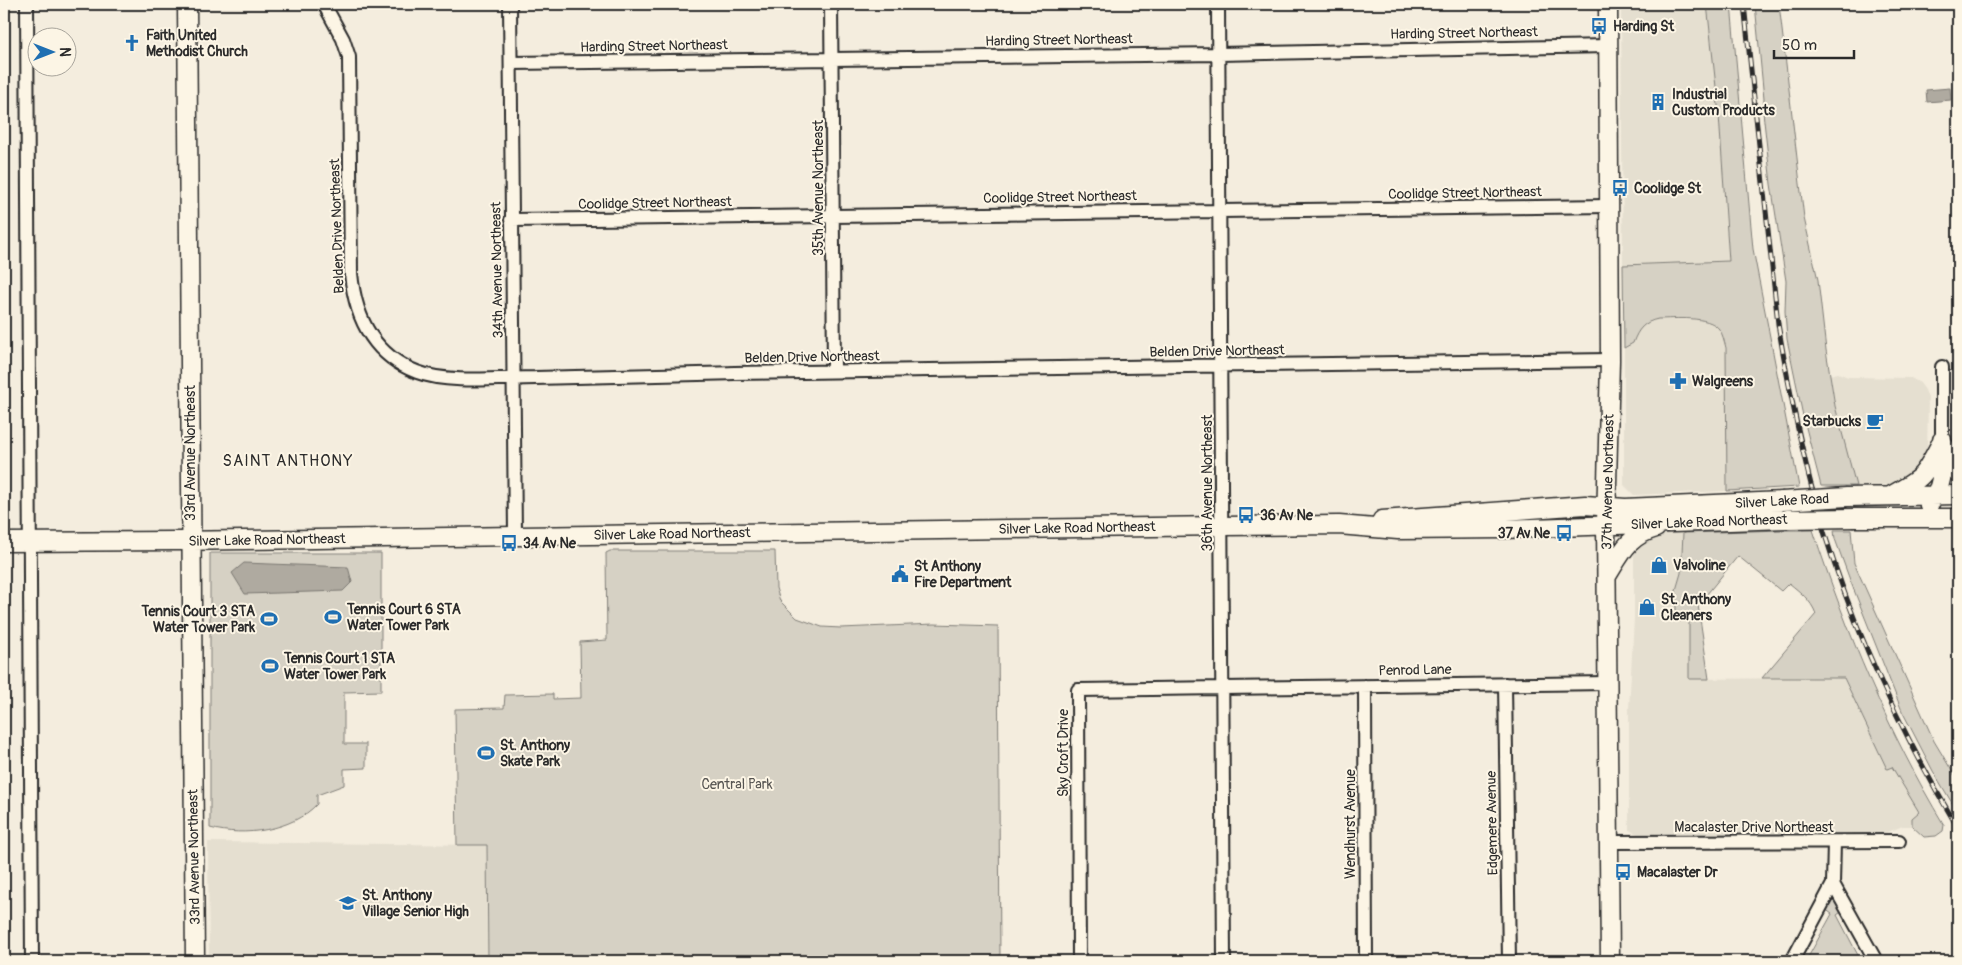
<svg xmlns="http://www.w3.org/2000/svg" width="1962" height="965" viewBox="0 0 1962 965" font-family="Pangolin,sans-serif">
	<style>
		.built { fill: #e5dfd0 }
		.green { fill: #d6d1c4; stroke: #807e78 }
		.water { fill: #afaaa0; stroke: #7a7771 }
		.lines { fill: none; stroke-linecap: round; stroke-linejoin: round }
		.street-casing { stroke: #2b2b2b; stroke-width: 16 }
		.secondary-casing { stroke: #2b2b2b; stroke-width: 21 }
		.street { stroke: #fcf5e5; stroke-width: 12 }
		.secondary { stroke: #fcf5e5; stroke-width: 18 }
		.rail-casing { stroke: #2b2b2b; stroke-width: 5 }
		.rail { stroke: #fcf5e5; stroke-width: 3; stroke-dasharray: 9; stroke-linecap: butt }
		.secondary-bridge-casing { stroke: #2b2b2b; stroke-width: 21; stroke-linecap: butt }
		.secondary-bridge { stroke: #fcf5e5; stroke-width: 18 }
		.labels { text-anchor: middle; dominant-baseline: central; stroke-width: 4; stroke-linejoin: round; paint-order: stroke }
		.poi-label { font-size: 14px; font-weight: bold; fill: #2b2b2b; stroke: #fcf5e5; text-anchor: start }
		.street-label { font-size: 14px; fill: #2b2b2b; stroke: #fcf5e5 }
		.park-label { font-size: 14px; fill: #565451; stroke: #fcf5e5 }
		.quarter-label { font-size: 16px; letter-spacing: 1px; fill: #2b2b2b; stroke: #fcf5e5 }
	</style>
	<rect width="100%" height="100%" fill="#f4edde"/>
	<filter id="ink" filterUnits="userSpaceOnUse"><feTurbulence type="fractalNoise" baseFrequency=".02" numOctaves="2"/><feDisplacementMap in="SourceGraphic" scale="10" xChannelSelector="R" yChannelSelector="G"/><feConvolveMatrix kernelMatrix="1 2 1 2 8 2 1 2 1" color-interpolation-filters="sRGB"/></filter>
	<g filter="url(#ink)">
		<path class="built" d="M 1621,4 L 1707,4 L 1719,115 L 1729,261 L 1623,265 Z
			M 1658,319 L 1704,320 L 1719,328 L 1723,336 L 1727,360 L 1727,491 L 1634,495 L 1624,485 L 1624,348 L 1633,343 L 1638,330 L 1644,324 Z
			M 1838,373 L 1848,377 L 1911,378 L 1920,383 L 1925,390 L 1928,398 L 1927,458 L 1903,483 L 1856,489 L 1835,406 L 1830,375 Z
			M 1683,533 L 1681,573 L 1676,590 L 1676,620 L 1689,620 L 1689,679 L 1844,678 L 1887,768 L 1892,766 L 1920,812 L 1911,822 L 1912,826 L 1903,826 L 1885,833 L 1637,834 L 1629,830 L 1629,709 L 1634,618 L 1634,551 L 1636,548 L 1657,534 Z
			M 208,842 L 487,845 L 488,961 L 209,961 Z"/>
		<path class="green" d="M 1707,4 L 1731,4 L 1753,249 L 1799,487 L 1727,491 L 1726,348 C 1724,341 1723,334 1719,329 C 1709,315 1674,319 1658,319 C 1644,322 1638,329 1633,343 L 1624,348 L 1623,265 L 1729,261 L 1719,115 Z
			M 1755,4 L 1779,4 L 1804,218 L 1818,280 L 1826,350 L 1835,406 L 1856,486 L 1821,486 L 1803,416 L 1787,339 L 1785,311 L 1786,281 L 1771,184 L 1763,112 L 1764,99 Z
			M 1958,375 L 1958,466 L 1953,454 L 1953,382 Z
			M 1784,530 L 1813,530 C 1847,633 1888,732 1944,825 L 1943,831 L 1936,836 L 1924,837 L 1912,826 L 1912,818 L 1919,812 L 1892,767 L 1887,769 L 1844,678 L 1762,678 L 1816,614 C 1811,600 1800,592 1789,583 L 1781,591 L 1738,556 L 1698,605 L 1709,679 L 1689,679 L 1689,621 L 1676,621 L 1676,590 L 1681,573 L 1683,533 Z
			M 1834,530 L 1851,530 L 1854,563 L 1934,741 L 1958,781 L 1958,813 L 1933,771 L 1902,711 L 1850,580 L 1835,539 Z
			M 610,551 L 775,551 L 776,588 L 780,601 L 797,618 L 822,627 L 841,628 L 934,624 L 998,626 L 1000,961 L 488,961 L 487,845 L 457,845 L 455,709 L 504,708 L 505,695 L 553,694 L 553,699 L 581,698 L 580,642 L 607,640 L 606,553 Z
			M 210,553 L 381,553 L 381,691 L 344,692 L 344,744 L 366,744 L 366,768 L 344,769 L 344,785 L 317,795 L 317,804 C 292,831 244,837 210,828 Z
			M 1836,901 L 1844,910 L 1837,915 L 1861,961 L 1806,961 L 1832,914 L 1825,909 L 1830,902 Z"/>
		<path class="water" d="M 1950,88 L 1951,100 L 1927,102 L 1926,90 Z
			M 244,563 L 348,567 L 352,582 L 343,591 L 245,594 L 232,573 Z"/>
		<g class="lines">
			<g class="street-casing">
				<path id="street" d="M 27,4 L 32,961
					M 324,4 L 343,39 L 349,57 L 351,273 C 355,317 373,355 417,372 C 448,384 501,378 535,378 C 602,376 668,375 734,373 C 1026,367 1318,365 1610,360
					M 510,4 L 515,535
					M 831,4 L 834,371
					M 1218,4 L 1224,961
					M 511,63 L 1219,54 L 1608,46
					M 511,220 L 1609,206
					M 1942,440 L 1942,367
					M 1505,684 L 1509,961
					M 1365,686 L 1366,961
					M 1609,842 L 1899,841
					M 1834,842 L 1833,884 L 1876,961
					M 1079,961 L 1078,690 L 1608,683
					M 1792,961 L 1833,884"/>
			</g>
			<g class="secondary-casing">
				<path id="secondary" d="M 187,4 L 195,961
					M 1608,4 L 1610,360 L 1606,525 L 1610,961
					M 1944,445 L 1952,464 L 1958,473
					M 1892,495 C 1923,478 1924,476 1940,445
					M 1847,497 L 1958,495
					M 1929,505 L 1939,487 L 1941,479 L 1942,440
					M 1854,518 L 1958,518
					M 1382,520 L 1585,505 L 1625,508 L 1782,501
					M 4,542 L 175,541 L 1223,526 L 1339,525 L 1398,530 L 1503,529 L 1787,519
					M 1607,576 C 1622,552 1628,536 1656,528"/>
			</g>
			<use href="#street" class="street"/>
			<use href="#secondary" class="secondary"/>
			<g class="rail-casing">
				<path id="rail" d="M 1744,4 L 1778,324 C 1790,395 1804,466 1825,535 C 1857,638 1903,736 1958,828"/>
			</g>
			<use href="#rail" class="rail"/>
			<g class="secondary-bridge-casing">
				<path id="secondary-bridge" d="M 1782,501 L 1847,497
					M 1787,519 L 1854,518"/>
			</g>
			<use href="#secondary-bridge" class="secondary-bridge"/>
		</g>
	</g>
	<defs>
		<g id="bus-bare" transform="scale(1.35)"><path d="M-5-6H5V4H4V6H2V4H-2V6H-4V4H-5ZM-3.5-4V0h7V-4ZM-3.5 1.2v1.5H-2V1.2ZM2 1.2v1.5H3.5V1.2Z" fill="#1f6fb2" stroke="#fcf5e5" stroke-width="2.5" paint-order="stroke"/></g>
		<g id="church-bare" transform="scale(1.35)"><path d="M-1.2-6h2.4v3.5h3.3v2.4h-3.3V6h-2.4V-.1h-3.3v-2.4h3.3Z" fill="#1f6fb2" stroke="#fcf5e5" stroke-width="2.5" paint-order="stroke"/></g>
		<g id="building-bare" transform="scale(1.35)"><path d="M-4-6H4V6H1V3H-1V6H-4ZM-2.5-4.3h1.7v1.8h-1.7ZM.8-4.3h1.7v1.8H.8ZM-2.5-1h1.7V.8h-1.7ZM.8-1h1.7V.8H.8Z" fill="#1f6fb2" stroke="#fcf5e5" stroke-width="2.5" paint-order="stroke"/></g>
		<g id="pharmacy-bare" transform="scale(1.35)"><path d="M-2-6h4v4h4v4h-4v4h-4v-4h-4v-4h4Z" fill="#1f6fb2" stroke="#fcf5e5" stroke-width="2.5" paint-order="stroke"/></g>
		<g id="cafe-bare" transform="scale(1.35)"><path d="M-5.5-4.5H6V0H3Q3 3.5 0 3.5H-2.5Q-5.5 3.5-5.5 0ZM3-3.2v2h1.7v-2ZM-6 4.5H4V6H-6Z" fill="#1f6fb2" stroke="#fcf5e5" stroke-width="2.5" paint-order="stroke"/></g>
		<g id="shop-bare" transform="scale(1.35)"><path d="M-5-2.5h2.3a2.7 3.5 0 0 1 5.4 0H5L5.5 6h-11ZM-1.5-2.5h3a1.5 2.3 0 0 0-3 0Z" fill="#1f6fb2" stroke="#fcf5e5" stroke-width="2.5" paint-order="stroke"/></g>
		<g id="civic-bare" transform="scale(1.35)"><path d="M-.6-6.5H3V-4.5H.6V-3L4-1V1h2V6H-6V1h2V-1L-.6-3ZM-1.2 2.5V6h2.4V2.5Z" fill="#1f6fb2" stroke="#fcf5e5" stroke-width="2.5" paint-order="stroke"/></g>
		<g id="stadium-bare" transform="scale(1.35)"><path d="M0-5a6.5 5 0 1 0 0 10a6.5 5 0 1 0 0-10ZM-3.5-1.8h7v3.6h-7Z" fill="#1f6fb2" stroke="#fcf5e5" stroke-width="2.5" paint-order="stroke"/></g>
		<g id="school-bare" transform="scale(1.35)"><path d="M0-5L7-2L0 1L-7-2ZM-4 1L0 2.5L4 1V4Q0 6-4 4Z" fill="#1f6fb2" stroke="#fcf5e5" stroke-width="2.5" paint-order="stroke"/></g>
	</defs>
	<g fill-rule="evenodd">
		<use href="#bus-bare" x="1599" y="26"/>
		<use href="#church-bare" x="132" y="43"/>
		<use href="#building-bare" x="1658" y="102"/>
		<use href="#bus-bare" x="1620" y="188"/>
		<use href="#pharmacy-bare" x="1678" y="381"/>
		<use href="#cafe-bare" x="1875" y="421"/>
		<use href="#bus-bare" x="1246" y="515"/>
		<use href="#bus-bare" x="1564" y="533"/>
		<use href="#bus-bare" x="509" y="543"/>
		<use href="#shop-bare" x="1659" y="565"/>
		<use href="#civic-bare" x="900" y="574"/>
		<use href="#shop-bare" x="1647" y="607"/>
		<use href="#stadium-bare" x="333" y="617"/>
		<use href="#stadium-bare" x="269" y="619"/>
		<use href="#stadium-bare" x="270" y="666"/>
		<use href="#stadium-bare" x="486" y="753"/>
		<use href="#bus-bare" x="1623" y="872"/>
		<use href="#school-bare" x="348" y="903"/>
	</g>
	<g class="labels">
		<g class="poi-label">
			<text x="1613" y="26">Harding St</text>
			<text x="146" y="35">Faith United<tspan x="146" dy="16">Methodist Church</tspan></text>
			<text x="1672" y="94">Industrial<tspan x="1672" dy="16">Custom Products</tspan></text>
			<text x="1634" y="188">Coolidge St</text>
			<text x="1692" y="381">Walgreens</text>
			<text x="1861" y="421" text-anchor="end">Starbucks</text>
			<text x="1260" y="515">36 Av Ne</text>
			<text x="1550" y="533" text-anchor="end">37 Av Ne</text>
			<text x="523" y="543">34 Av Ne</text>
			<text x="1673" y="565">Valvoline</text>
			<text x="914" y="566">St Anthony<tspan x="914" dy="16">Fire Department</tspan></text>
			<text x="1661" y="599">St. Anthony<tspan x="1661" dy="16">Cleaners</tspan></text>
			<text x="347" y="609">Tennis Court 6 STA<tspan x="347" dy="16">Water Tower Park</tspan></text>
			<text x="255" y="611" text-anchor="end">Tennis Court 3 STA<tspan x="255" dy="16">Water Tower Park</tspan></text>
			<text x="284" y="658">Tennis Court 1 STA<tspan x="284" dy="16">Water Tower Park</tspan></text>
			<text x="500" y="745">St. Anthony<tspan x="500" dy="16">Skate Park</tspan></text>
			<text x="1637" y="872">Macalaster Dr</text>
			<text x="362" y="895">St. Anthony<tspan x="362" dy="16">Village Senior High</tspan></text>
		</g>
		<g class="street-label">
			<text transform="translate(1464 33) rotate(-1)">Harding Street Northeast</text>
			<text transform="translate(1059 40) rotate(-1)">Harding Street Northeast</text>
			<text transform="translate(654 46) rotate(-1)">Harding Street Northeast</text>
			<text transform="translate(818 188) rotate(-90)">35th Avenue Northeast</text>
			<text transform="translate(1465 193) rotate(-1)">Coolidge Street Northeast</text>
			<text transform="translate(1060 197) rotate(-1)">Coolidge Street Northeast</text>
			<text transform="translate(655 203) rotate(-1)">Coolidge Street Northeast</text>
			<text transform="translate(337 226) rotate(-92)">Belden Drive Northeast</text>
			<text transform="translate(497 270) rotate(-91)">34th Avenue Northeast</text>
			<text transform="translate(1217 351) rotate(-1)">Belden Drive Northeast</text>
			<text transform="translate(812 357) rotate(-1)">Belden Drive Northeast</text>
			<text transform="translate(190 453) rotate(-90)">33rd Avenue Northeast</text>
			<text transform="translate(1608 482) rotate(-89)">37th Avenue Northeast</text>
			<text transform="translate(1207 483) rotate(-90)">36th Avenue Northeast</text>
			<text transform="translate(1782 501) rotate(-3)">Silver Lake Road</text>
			<text transform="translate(1709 522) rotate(-2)">Silver Lake Road Northeast</text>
			<text transform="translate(1077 528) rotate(-1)">Silver Lake Road Northeast</text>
			<text transform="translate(672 534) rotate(-1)">Silver Lake Road Northeast</text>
			<text transform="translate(267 540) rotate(-1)">Silver Lake Road Northeast</text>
			<text transform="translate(1415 670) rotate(-1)">Penrod Lane</text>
			<text transform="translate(1063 753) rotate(-90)">Sky Croft Drive</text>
			<text transform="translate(1492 823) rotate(-91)">Edgemere Avenue</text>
			<text transform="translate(1350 824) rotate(-90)">Wendhurst Avenue</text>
			<text x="1754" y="827">Macalaster Drive Northeast</text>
			<text transform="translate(194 857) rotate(-91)">33rd Avenue Northeast</text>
		</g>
		<g class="park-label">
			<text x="737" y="784">Central Park</text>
		</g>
		<g class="quarter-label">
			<text x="288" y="461">SAINT ANTHONY</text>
		</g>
	</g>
	<rect width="1962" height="965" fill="none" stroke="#fcf5e5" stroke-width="20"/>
	<rect x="10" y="10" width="1942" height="945" fill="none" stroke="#2b2b2b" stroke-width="2" filter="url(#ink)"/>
	<g transform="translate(52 52) rotate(90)"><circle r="24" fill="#fcf5e5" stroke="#a8a49b"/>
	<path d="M0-4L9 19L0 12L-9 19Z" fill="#1f6fb2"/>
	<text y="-8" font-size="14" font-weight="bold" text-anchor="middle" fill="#2b2b2b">N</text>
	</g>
	<path d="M1774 50v8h80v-8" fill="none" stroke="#2b2b2b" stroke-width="2.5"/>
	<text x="1782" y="50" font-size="15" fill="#2b2b2b" stroke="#fcf5e5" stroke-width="4" paint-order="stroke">50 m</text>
</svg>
